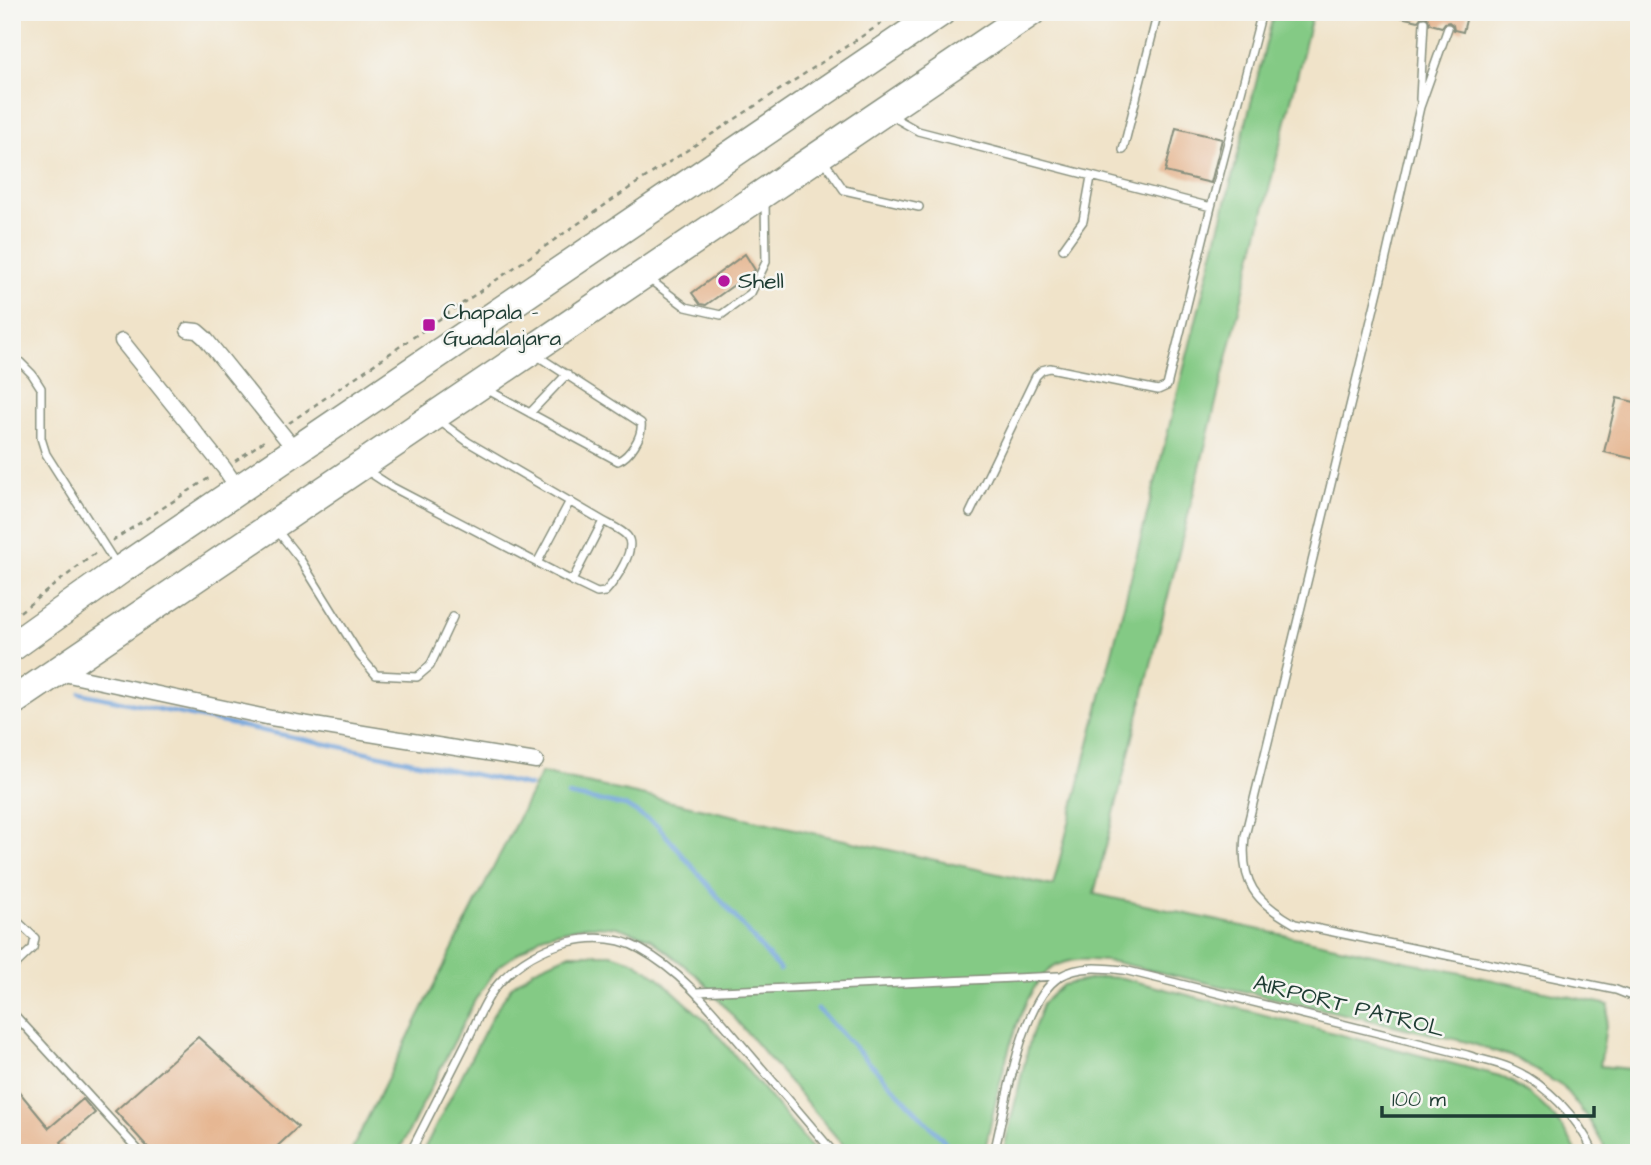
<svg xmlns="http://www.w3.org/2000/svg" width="1651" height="1165" viewBox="0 0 1651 1165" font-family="'Architects Daughter',sans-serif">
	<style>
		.green { fill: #84ca85; stroke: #52845c; stroke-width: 2 }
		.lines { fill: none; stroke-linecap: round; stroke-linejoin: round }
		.stream { stroke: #6ea3db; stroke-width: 4.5 }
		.building { fill: #e6b793 }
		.lane-casing { stroke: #88907e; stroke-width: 10 }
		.street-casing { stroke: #88907e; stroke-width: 17 }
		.highway-casing { stroke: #88907e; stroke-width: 31 }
		.path { stroke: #88907e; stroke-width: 2.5; stroke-dasharray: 5 5; stroke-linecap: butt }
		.lane { stroke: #fff; stroke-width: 7 }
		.street { stroke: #fff; stroke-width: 14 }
		.highway { stroke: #fff; stroke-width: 28 }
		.poi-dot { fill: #b5179e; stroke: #f6f6f2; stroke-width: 2.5 }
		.labels { text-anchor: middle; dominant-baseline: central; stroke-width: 5; stroke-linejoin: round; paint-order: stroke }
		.poi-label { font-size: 23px; fill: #1f3d34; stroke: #f6f6f2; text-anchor: start }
		.street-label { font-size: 23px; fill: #1f3d34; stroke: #f6f6f2 }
	</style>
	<rect width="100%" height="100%" fill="#f6f6f2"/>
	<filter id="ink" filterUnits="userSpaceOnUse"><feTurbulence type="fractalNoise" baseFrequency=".0143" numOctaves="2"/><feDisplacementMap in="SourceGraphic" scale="14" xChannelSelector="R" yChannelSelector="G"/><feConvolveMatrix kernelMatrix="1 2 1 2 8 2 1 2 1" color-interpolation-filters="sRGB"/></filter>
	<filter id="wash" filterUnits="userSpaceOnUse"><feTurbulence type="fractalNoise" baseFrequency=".00686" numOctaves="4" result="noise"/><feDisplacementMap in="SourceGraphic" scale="28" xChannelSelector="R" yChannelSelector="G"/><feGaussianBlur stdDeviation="1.57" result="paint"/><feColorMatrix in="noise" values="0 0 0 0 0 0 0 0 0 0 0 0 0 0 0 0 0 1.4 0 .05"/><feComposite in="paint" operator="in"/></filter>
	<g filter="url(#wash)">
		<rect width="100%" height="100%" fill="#f0e3c9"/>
		<path class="green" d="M 1274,12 L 1313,12 L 1094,894 L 1609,1005 L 1600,1066 L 1639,1070 L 1639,1153 L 1608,1153 L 1589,1120 L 1563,1087 L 1516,1058 L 1467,1042 L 1115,962 C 1095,960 1071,956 1052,968 C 1014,993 995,1108 984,1153 L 850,1153 L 701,979 L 650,938 L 617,927 L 585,926 L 544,935 L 498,967 L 475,1000 L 398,1153 L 350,1153 L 541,773 L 1053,886 Z
			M 569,954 L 611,954 L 633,961 L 658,977 L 708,1023 L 816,1153 L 422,1153 L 493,1015 L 512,986 L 535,969 Z
			M 1102,977 L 1122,978 L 1500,1076 C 1535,1093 1560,1118 1577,1153 L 1003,1153 L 1030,1040 L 1043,1003 L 1063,985 Z"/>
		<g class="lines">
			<path class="stream" d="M 80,693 L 530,786
				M 568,795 L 626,806 L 658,826 L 780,970
				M 818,1009 L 956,1153"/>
		</g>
		<g id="blocks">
			<path class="building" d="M 1401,12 L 1468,12 L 1463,32 L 1454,30 L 1453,25 L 1449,22 L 1445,23 L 1442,27 L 1430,24 L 1427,17 L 1422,16 L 1418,21 L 1400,17 Z
				M 1176,128 L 1222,139 L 1211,183 L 1165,172 Z
				M 745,254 L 755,270 L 706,305 L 700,304 L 692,293 Z
				M 1617,398 L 1639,403 L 1639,460 L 1604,452 Z
				M 198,1037 L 298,1127 L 270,1153 L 153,1153 L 115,1111 Z
				M 12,1083 L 49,1128 L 83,1099 L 95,1113 L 61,1142 L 69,1153 L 12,1153 Z"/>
		</g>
	</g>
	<g filter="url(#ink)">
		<use href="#blocks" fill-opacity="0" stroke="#88907e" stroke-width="2"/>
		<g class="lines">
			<g class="lane-casing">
				<path id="lane" d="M 1448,28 L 1420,107 L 1382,275 L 1245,836 C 1240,884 1255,901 1295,924 L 1616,990 L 1639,999
					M 1420,99 L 1424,22
					M 890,115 L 918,131 L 1211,207 L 1262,12
					M 1123,150 L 1158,12
					M 824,161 L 844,190 L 919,207
					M 1063,249 L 1083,221 L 1091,177
					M 649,279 L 686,307 L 721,315 L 751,293 L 766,262 L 765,201
					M 16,358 L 32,374 L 41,388 L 41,438 L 46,454 L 116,564
					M 486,389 L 618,461 C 630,456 643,436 641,423 L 536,355
					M 530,413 L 567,374
					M 366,470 L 392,487 L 572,581 L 603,521 L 468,442 L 438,420
					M 970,513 L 1036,376 L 1042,370 L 1050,368 L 1158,390 L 1167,386 L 1211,207
					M 276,529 L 300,559 L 360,656 L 376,675 L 417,677 L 430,666 L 453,617
					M 537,563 L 570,501
					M 572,581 L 597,593 L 605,592 C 614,582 638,549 627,536 C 622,530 610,525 603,521
					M 12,916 L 35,938 L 33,948 L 12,968
					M 697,992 L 1059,976
					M 12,1012 L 141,1153
					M 410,1153 C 429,1115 449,1077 468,1039 C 478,1019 487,994 503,979 C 535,945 596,925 640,949 C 684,973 715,1014 747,1051 C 776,1085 805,1119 834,1153
					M 994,1153 C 1005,1109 1021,998 1061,976 C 1080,965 1103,968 1124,970 L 1467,1055 C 1481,1060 1496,1062 1510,1068 C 1547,1084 1577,1116 1594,1153"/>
			</g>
			<g class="street-casing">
				<path id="street" d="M 188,330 L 197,331 L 205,338 L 296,451
					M 122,341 L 224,468 L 239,490
					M 59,673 L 271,718 L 536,761"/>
			</g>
			<g class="highway-casing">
				<path id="highway" d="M 12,647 L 120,570 L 941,12
					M 12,702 L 1031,12"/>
			</g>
			<path class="path" d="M 289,423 L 634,185 L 899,12
				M 235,461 L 267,439
				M 112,541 L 212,476
				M 12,618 L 98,551"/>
			<use href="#lane" class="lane"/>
			<use href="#street" class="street"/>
			<use href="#highway" class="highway"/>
		</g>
	</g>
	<g class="poi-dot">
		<circle cx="724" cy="281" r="7"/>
		<rect x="422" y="318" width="14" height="14" rx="3.5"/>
	</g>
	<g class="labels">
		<g class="poi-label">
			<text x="738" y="281">Shell</text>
			<text x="443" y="312">Chapala -<tspan x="443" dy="26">Guadalajara</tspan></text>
		</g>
		<g class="street-label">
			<text transform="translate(1349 1006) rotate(14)">AIRPORT PATROL</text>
		</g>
	</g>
	<rect width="1651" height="1165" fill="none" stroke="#f6f6f2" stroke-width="42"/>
	<path d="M1382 1106v10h212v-10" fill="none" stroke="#1f3d34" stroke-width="3.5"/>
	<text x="1392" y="1106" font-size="21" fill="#1f3d34" stroke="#f6f6f2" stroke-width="5" paint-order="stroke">100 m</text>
</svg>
